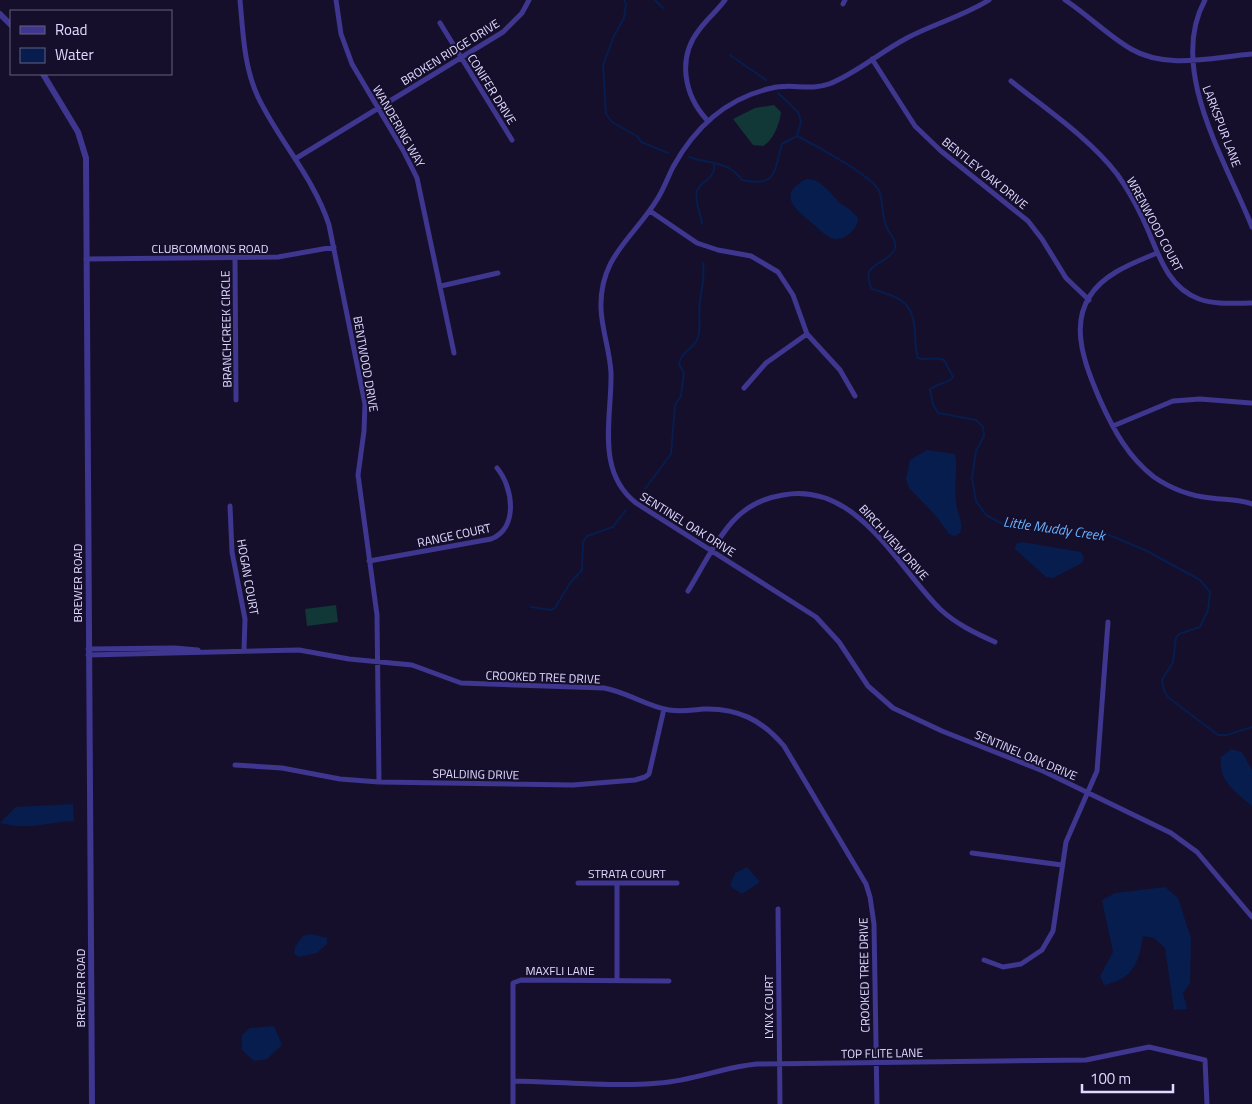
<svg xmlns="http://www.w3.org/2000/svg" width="1252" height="1104" viewBox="0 0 1252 1104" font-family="'Titillium Web',sans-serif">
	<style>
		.green { fill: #113737 }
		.water { fill: #061d4e }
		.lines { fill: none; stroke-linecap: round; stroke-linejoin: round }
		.stream { stroke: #061d4e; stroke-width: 2 }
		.minor { stroke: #3e368f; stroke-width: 5 }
		.tertiary { stroke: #3e368f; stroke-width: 6 }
		.labels { text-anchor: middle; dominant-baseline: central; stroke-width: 4; stroke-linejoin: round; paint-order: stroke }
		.street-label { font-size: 12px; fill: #e0daff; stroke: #150f2c }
		.water-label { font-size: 14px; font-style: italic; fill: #68b2ff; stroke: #150f2c }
	</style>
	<rect width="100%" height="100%" fill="#150f2c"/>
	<path class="green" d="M 774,105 L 781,112 C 780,123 773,141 763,146 L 753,145 L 733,119 L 755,108 Z
		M 336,605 L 338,622 L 307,626 L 305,609 Z"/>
	<path class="water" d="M 806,179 C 821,178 830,193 840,203 C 847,208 853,211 858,218 C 859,228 846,240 835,239 C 827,238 819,229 813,224 C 797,210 775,196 806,179 Z
		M 927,450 L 955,454 C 958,470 954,486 956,502 C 957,515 964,521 960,533 L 955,536 L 949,534 L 936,516 L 909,488 L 906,479 L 910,460 Z
		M 1022,542 L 1081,552 L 1084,558 L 1082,563 L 1053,578 L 1046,577 L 1015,549 L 1016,544 Z
		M 1231,749 L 1242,752 L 1252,770 L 1252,806 C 1236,792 1218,781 1221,757 Z
		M 73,804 L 74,821 C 45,822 30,831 0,823 L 16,807 Z
		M 747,867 L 760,882 L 742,894 L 730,886 L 735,873 Z
		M 1165,887 L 1178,898 L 1191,938 L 1190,983 L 1183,993 L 1187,1009 L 1174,1010 L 1165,948 L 1154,938 L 1143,936 C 1139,963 1133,979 1104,985 L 1100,976 L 1113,952 L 1102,900 L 1115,893 Z
		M 311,934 L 327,938 L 327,944 L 317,953 L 299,957 L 294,954 L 295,947 L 303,936 Z
		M 274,1026 L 282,1045 L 267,1059 L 254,1061 L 242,1050 L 242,1035 L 250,1028 Z"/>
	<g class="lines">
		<path class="stream" d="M 624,0 L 626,4 L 624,18 L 614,36 L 603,65 L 606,114 L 612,122 L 638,137 L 641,142 L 668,153
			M 655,0 L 663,8
			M 730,55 L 766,80
			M 778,93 L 798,112 L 801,122 L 797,136
			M 689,157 C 709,164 729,161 742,180 C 778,188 774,170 782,144 L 797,136 C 813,144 873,176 879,191 C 884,202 881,217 887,228 C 890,235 900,243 893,252 C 883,266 859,264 872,289 C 901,298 914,301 915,335 C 916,343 915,350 918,358 C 926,361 935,356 944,360 L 953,377 C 947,385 937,382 930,390 L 933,404 L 938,413 L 976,420 L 983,427 L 984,436 L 976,451 L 972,478 L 976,501 L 986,515 L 1001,523 L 1102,532 L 1147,551 L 1200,580 L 1210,592 L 1208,610 L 1200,627 L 1179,634 L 1176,638 L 1173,662 L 1162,680 L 1164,691 L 1169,698 L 1218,735 L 1227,735 L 1252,727
			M 702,224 C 701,214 694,200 697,191 C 700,181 716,179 714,165
			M 645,489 L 671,454 L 675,405 L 681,396 L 684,373 L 679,364 C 681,352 693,349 697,340 C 702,329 698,313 700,301 C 702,286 705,279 703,263
			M 531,607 L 551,610 L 555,608 L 570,583 L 582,570 L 583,542 L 587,536 L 613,527 L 626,510"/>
		<path class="minor" d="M 240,0 C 243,33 244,67 258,97 C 279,141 314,178 329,225 L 365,404 L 364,431 L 358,475 L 377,615 L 379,782
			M 336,0 L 341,34 L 352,64 L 403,150 L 417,178 L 454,353
			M 989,0 C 964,16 933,24 907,38 C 880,52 857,73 829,84 C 810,91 791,83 772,88 C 726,98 695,127 673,167 C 668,177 664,188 658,198 C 634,238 599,256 601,309 C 602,331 610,351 611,373 C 612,417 595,471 636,503 L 816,617 L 839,642 L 868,686 L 893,708 L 942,731 L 1043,771 L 1171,833 L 1197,852 L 1252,917
			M 1065,0 C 1088,15 1107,35 1131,49 C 1167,70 1213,57 1252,54
			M 1205,0 C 1167,69 1226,161 1252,227
			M 843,4 L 845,0
			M 440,23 L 512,140
			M 872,59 L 915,126 L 941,151 L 1028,221 L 1042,239 L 1066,278 L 1089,300
			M 1011,81 C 1047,110 1088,137 1117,174 C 1127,188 1135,202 1142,217 C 1157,247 1164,286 1199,299 C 1216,305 1234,303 1252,303
			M 707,120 C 684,95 677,58 699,30 C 707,19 717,11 725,0
			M 295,159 L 503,32 L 522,13 L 529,0
			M 650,211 L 697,243 L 718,250 L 751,256 L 778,272 L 793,295 L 807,334 L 840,370 L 855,396
			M 1157,253 C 1143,259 1129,264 1116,272 C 1062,304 1080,354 1100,400 C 1113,429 1128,457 1154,477 C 1170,488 1191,496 1211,498 C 1225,500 1238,499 1252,504
			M 235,258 L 236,400
			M 86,259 L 278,257 L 334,247
			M 441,286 L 498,273
			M 744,388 L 766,363 L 807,334
			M 1113,426 L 1173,401 L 1200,399 L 1251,403
			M 230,506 L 232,552 L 245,619 L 244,650
			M 369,561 L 491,539 C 519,528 513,487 497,468
			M 688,591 C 702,568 715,541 733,521 C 746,507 764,498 783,495 C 856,481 896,565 940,609 C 956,624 975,633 995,642
			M 88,649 L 175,648 L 198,650
			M 88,655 L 299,650 L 349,659 L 412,665 L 461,683 L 604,688 C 627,692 646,706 669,710 C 681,712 692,710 704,709 C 738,708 762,720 784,746 L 866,884 L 870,897 L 874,924 L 877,1104
			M 235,765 L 282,768 L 340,779 L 379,782 L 573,785 L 635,780 L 645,777 L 649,774 L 664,709
			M 972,853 L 1062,865
			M 578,883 L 677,883
			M 778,909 L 780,1104
			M 984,960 L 1003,967 L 1021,964 L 1042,950 L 1053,931 L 1066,842 L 1097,771 L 1108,622
			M 617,980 L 617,884
			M 514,1081 C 560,1082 614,1087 659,1083 C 693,1081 723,1067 757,1064 L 1086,1060 L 1149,1047 L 1205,1060 L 1207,1104
			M 513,1104 L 513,983 L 521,980 L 669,981"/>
		<path class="tertiary" d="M 0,14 L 11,25
			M 43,74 L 78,132 L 86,158 L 92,1104"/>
	</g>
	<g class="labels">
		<g class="street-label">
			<text transform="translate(450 52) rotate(-32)">BROKEN RIDGE DRIVE</text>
			<text transform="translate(492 89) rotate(58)">CONIFER DRIVE</text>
			<text transform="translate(399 126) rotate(60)">WANDERING WAY</text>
			<text transform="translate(1222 126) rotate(69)">LARKSPUR LANE</text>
			<text transform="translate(985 173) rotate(39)">BENTLEY OAK DRIVE</text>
			<text transform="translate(1155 224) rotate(62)">WRENWOOD COURT</text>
			<text x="210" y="248">CLUBCOMMONS ROAD</text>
			<text transform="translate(226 329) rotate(-91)">BRANCHCREEK CIRCLE</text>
			<text transform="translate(366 364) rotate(80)">BENTWOOD DRIVE</text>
			<text transform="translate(688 524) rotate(32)">SENTINEL OAK DRIVE</text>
			<text transform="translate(454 535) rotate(-12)">RANGE COURT</text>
			<text transform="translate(894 542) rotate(48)">BIRCH VIEW DRIVE</text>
			<text transform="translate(248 577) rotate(80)">HOGAN COURT</text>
			<text transform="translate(77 583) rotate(-90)">BREWER ROAD</text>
			<text transform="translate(543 677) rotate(2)">CROOKED TREE DRIVE</text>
			<text transform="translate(1026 755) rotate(23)">SENTINEL OAK DRIVE</text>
			<text transform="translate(476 774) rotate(1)">SPALDING DRIVE</text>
			<text x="627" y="873">STRATA COURT</text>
			<text x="560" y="970">MAXFLI LANE</text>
			<text transform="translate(864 975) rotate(-91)">CROOKED TREE DRIVE</text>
			<text transform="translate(80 988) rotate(-90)">BREWER ROAD</text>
			<text transform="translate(768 1007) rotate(-90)">LYNX COURT</text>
			<text transform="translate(882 1053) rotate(-1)">TOP FLITE LANE</text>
		</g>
		<g class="water-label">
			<text transform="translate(1054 528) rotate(8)">Little Muddy Creek</text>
		</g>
	</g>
	<rect x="10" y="10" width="162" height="65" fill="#150f2c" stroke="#666080"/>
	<rect x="20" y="26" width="25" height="8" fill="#3e368f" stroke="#666080"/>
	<text x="55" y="35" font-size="15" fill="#e0daff">Road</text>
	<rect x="20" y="48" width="25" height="15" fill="#061d4e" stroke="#666080"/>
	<text x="55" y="60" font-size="15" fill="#e0daff">Water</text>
	<path d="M1082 1084v8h91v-8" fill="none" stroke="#e0daff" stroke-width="2.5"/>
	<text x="1090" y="1084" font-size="15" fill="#e0daff" stroke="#150f2c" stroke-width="4" paint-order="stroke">100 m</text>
</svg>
